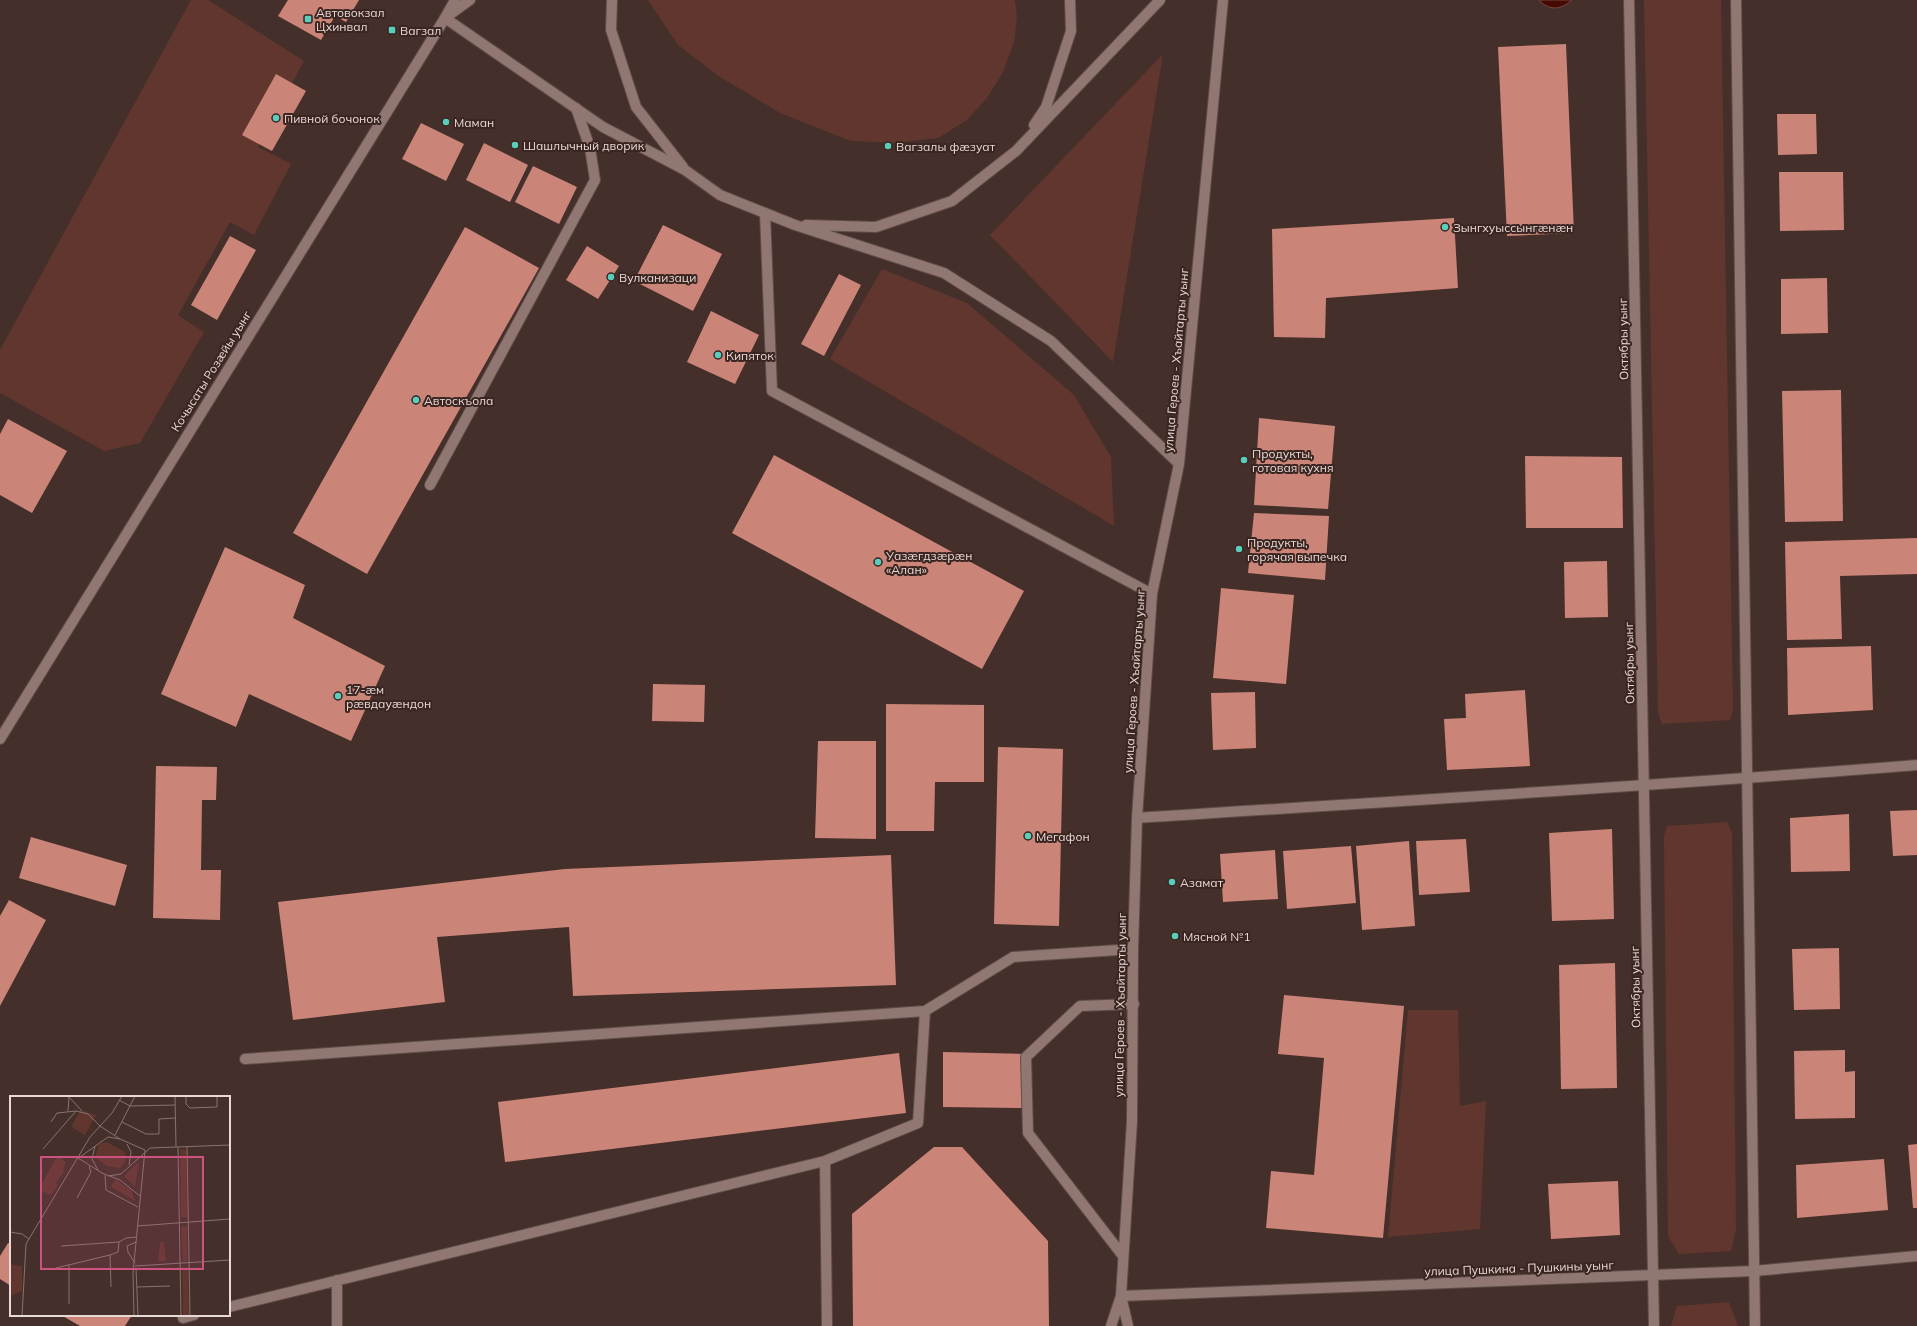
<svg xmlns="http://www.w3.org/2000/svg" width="1917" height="1326" viewBox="0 0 1917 1326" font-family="Mulish,sans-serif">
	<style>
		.green { fill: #60362e }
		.water { fill: #440a03; stroke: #754842 }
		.building { fill: #cb8578 }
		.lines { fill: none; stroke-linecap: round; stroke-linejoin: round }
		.service-casing { stroke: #5f4d49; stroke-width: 12 }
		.minor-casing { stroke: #5f4d49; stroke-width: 12 }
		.tertiary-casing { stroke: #5f4d49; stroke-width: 12 }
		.service { stroke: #917772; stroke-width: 10 }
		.minor { stroke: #917772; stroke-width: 10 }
		.tertiary { stroke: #917772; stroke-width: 10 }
		.poi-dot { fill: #5acebc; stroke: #3a2520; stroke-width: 1.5 }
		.labels { text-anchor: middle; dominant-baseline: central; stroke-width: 4; stroke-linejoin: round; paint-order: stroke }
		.poi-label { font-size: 12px; fill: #e8d9d6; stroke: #3a2520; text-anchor: start }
		.street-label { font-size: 12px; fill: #e8d9d6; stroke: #3a2520 }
		.inset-road { fill: none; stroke: #86736f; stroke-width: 1 }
		.view { fill: #cd5280; fill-opacity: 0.15; stroke: #cd5280; stroke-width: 2 }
		.inset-edge { fill: none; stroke: #e8d9d6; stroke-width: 2 }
	</style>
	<rect width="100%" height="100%" fill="#452f2a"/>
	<path class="green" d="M 191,0 L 208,0 L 304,61 L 258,147 L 291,164 L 254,235 L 230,222 L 178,315 L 204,332 L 140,443 L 104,451 L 0,393 L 0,350 Z
		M 648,0 L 1015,0 L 1017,17 L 1014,42 L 1003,72 L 987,98 L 967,120 L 938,138 L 895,143 L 851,141 L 782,114 L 720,77 L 678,45 Z
		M 1644,0 L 1721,0 L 1733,710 L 1730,720 L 1662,724 L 1658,713 Z
		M 1163,54 L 1113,362 L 990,235 Z
		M 882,269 L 967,303 L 1074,395 L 1111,457 L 1114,526 L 830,359 Z
		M 1727,822 L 1732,833 L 1736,1230 L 1731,1251 L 1679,1254 L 1668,1236 L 1664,837 L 1667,826 Z
		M 1408,1010 L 1458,1010 L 1460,1106 L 1486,1101 L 1480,1229 L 1388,1237 Z
		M 1729,1302 L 1738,1326 L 1671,1326 L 1677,1306 Z"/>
	<path class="water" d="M 1539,0 L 1572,0 C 1561,10 1549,11 1539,0 Z"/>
	<path class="building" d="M 288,0 L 359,0 L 346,22 L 335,16 L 321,40 L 278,16 Z
		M 1566,44 L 1574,233 L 1507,236 L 1498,47 Z
		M 276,74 L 306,91 L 272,151 L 242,135 Z
		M 1777,114 L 1816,114 L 1817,154 L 1778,155 Z
		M 421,123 L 464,144 L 446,181 L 402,159 Z
		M 484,143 L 528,165 L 510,202 L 466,180 Z
		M 533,166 L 577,187 L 559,224 L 515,202 Z
		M 1779,172 L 1843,172 L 1844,230 L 1780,231 Z
		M 1454,218 L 1458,288 L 1326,298 L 1325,338 L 1274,337 L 1272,229 Z
		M 663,225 L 722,254 L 693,311 L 634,281 Z
		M 465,227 L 539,268 L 367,574 L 293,533 Z
		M 230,236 L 256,250 L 217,320 L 191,305 Z
		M 587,246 L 619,266 L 598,299 L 566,280 Z
		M 839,274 L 861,285 L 824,356 L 801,344 Z
		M 1827,278 L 1828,333 L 1781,334 L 1781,279 Z
		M 711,311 L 759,335 L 735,384 L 687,362 Z
		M 1841,390 L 1843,521 L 1785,522 L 1782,391 Z
		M 1259,418 L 1335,426 L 1328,509 L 1254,505 Z
		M 8,419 L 67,451 L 32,513 L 0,495 L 0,434 Z
		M 774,455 L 1024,591 L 982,669 L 732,533 Z
		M 1525,456 L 1622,457 L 1623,528 L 1526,528 Z
		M 1254,513 L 1329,516 L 1325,580 L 1248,573 Z
		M 1917,538 L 1917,574 L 1840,576 L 1842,639 L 1787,640 L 1785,542 Z
		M 225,547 L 305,585 L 293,618 L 385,666 L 351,741 L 249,694 L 236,727 L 161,694 Z
		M 1607,561 L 1608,617 L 1565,618 L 1564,562 Z
		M 1221,588 L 1294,595 L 1286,684 L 1213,678 Z
		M 1871,646 L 1873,710 L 1788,715 L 1787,648 Z
		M 653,684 L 705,685 L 704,722 L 652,721 Z
		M 1525,690 L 1530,766 L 1447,770 L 1444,719 L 1466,718 L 1465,694 Z
		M 1255,692 L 1256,748 L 1213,750 L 1211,693 Z
		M 886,704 L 984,705 L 984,782 L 935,782 L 934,831 L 886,831 Z
		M 818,741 L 876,741 L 876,839 L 815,838 Z
		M 998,747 L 1063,749 L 1059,926 L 994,924 Z
		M 156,766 L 217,767 L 216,800 L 202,800 L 201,870 L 221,870 L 220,920 L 153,918 Z
		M 1917,810 L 1917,855 L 1893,856 L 1890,811 Z
		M 1849,814 L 1850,871 L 1791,872 L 1790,818 Z
		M 1612,829 L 1614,919 L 1552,921 L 1549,833 Z
		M 31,837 L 127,865 L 115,906 L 19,878 Z
		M 1466,839 L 1470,892 L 1419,895 L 1416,841 Z
		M 1409,841 L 1415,926 L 1362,930 L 1356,846 Z
		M 1351,846 L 1356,903 L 1287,909 L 1283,851 Z
		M 1275,850 L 1278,899 L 1223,902 L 1220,854 Z
		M 891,855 L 896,985 L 573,996 L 569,927 L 437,937 L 445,1002 L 293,1020 L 278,902 L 565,869 Z
		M 9,900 L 46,920 L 0,1006 L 0,916 Z
		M 1839,948 L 1840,1009 L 1794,1010 L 1792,949 Z
		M 1615,963 L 1617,1088 L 1561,1089 L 1559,965 Z
		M 1284,995 L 1404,1006 L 1383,1238 L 1266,1228 L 1271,1171 L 1314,1175 L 1324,1058 L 1278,1054 Z
		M 1845,1050 L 1845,1072 L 1855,1071 L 1855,1118 L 1795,1119 L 1794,1051 Z
		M 943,1052 L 1025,1054 L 1024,1108 L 943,1107 Z
		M 899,1053 L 906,1113 L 505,1162 L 498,1102 Z
		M 1917,1144 L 1917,1208 L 1913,1208 L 1908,1145 Z
		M 934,1147 L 962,1147 L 1048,1241 L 1049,1326 L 853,1326 L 852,1214 Z
		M 1884,1159 L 1888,1210 L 1797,1218 L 1796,1165 Z
		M 1618,1181 L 1620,1235 L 1551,1239 L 1548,1184 Z
		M 8,1243 L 11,1244 L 11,1286 L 0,1279 L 0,1256 Z
		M 61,1315 L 132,1315 L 125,1326 L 80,1326 Z"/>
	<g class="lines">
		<g class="service-casing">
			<path id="service" d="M 765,213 L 772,391 L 1152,594
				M 430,485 L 595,180 L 590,148 L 576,108
				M 245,1059 L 925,1011
				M 825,1161 L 827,1326
				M 1123,1256 L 1028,1133 L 1026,1057 L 1080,1006 L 1134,1004
				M 229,1307 L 825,1161 L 918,1123 L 925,1011 L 1013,957 L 1133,949
				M 183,1318 L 194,1315
				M 337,1326 L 337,1280"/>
		</g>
		<g class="minor-casing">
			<path id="minor" d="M 445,18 L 455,0
				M 1137,818 C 1397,801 1657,786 1917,765
				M 1121,1296 L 1754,1271 L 1917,1256"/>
		</g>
		<g class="tertiary-casing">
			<path id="tertiary" d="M 612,0 L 611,30 L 636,107 L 683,167
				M 1629,0 L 1654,1326
				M 1736,0 L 1755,1326
				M 445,18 L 603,127 L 685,170 L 720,195 L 795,225 L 944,273 L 1051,341 L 1179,464
				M 1034,125 L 1046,107 L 1071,31 L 1070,0
				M 806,225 L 876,227 L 952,201 L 1016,151 L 1160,0
				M 0,739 L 445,18 L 470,0
				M 1121,1296 L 1128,1326
				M 1111,1326 L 1121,1296 L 1132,1121 L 1133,949 L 1137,818 L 1152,594 L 1179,464 L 1223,0"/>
		</g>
		<use href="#service" class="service"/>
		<use href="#minor" class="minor"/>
		<use href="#tertiary" class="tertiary"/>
	</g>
	<g class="poi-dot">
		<rect x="304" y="15" width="8" height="8" rx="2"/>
		<rect x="388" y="26" width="8" height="8" rx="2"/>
		<circle cx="276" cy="118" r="4"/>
		<circle cx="446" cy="122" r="4"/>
		<circle cx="515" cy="145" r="4"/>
		<circle cx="888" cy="146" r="4"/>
		<circle cx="1445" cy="227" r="4"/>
		<circle cx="611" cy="277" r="4"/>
		<circle cx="718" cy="355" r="4"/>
		<circle cx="416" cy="400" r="4"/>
		<circle cx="1244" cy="460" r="4"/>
		<circle cx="1239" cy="549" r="4"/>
		<circle cx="878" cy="562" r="4"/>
		<circle cx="338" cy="696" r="4"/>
		<circle cx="1028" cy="836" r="4"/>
		<circle cx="1172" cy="882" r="4"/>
		<circle cx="1175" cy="936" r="4"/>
	</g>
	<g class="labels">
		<g class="poi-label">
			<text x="316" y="12">Автовокзал<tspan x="316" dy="14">Цхинвал</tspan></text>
			<text x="400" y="30">Вагзал</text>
			<text x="284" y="118">Пивной бочонок</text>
			<text x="454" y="122">Маман</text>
			<text x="523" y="145">Шашлычный дворик</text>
			<text x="896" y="146">Вагзалы фæзуат</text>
			<text x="1453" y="227">Зынгхуыссынгæнæн</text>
			<text x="619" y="277">Вулканизаци</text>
			<text x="726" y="355">Кипяток</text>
			<text x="424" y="400">Автоскъола</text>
			<text x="1252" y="453">Продукты,<tspan x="1252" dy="14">готовая кухня</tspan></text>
			<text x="1247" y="542">Продукты,<tspan x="1247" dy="14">горячая выпечка</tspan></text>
			<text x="886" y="555">Уазæгдзæрæн<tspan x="886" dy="14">«Алан»</tspan></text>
			<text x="346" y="689">17-æм<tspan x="346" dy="14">рӕвдауӕндон</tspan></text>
			<text x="1036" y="836">Мегафон</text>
			<text x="1180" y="882">Азамат</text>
			<text x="1183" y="936">Мясной №1</text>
		</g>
		<g class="street-label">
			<text transform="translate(1623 339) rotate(-91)">Октябры уынг</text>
			<text transform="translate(1176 360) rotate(-85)">улица Героев - Хъайтарты уынг</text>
			<text transform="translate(211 371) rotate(-58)">Кочысаты Розæйы уынг</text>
			<text transform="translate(1629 663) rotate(-91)">Октябры уынг</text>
			<text transform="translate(1134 681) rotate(-86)">улица Героев - Хъайтарты уынг</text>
			<text transform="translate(1635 987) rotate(-91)">Октябры уынг</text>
			<text transform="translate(1120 1005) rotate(-89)">улица Героев - Хъайтарты уынг</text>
			<text transform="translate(1519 1268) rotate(-2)">улица Пушкина - Пушкины уынг</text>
		</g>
	</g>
	<g transform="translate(10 1096)">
		<rect width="220" height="220" fill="#452f2a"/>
		<path d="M 71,14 L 86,19 L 75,39 L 63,32 L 62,29 ZM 97,46 L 115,56 L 116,64 L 110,72 L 97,70 L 85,61 L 89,48 ZM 170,53 L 176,54 L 177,121 L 171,122 ZM 47,60 L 56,66 L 53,73 L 55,74 L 46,87 L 48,89 L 42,98 L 39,99 L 29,93 ZM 129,65 L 125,91 L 114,80 ZM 105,83 L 121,94 L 125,105 L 101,91 ZM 177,130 L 177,165 L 173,167 L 171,131 ZM 150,146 L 154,146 L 156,165 L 148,165 ZM 0,168 L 12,170 L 12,195 L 0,200 ZM 172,171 L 178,172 L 179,220 L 173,220 Z" fill="#60362e"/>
		<path class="inset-road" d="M 165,0 L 166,51M 176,0 L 176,8 L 180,12 L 207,11 L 207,0M 59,1 L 72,15M 109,4 L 120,10 L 165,9M 58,15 L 59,1M 41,26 L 47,17 L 66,15M 112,26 L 136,38 L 149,38 L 149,23 L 165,22M 105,39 L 125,0M 117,48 L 121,56 L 119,69M 85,50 L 82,63 L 88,74M 168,51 L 171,220M 177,51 L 180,220M 33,53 L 66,15 L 78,18 L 90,30 L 110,43M 70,61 L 98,41 L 110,43 L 135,54M 68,62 L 92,77 L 110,84 L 130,100M 95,79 L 96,94 L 128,111M 98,80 L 111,78 L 140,52 L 220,49M 67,102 L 81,76 L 79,70M 127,130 L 220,123M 0,136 L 12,138 L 19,143M 51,150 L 109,146M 100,159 L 101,191M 125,167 L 118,156 L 117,150 L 126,146M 59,169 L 59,208M 125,170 L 220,164M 46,172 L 100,159 L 108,156 L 109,146 L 116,142 L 126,141M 126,172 L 128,220M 127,191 L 160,190M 12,220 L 16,148 L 80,41 L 102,17 L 112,0M 124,220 L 123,177 L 135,54"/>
		<path class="view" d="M 31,61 L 193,61 L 193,173 L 31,173 Z"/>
		<rect width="220" height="220" class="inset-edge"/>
	</g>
</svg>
